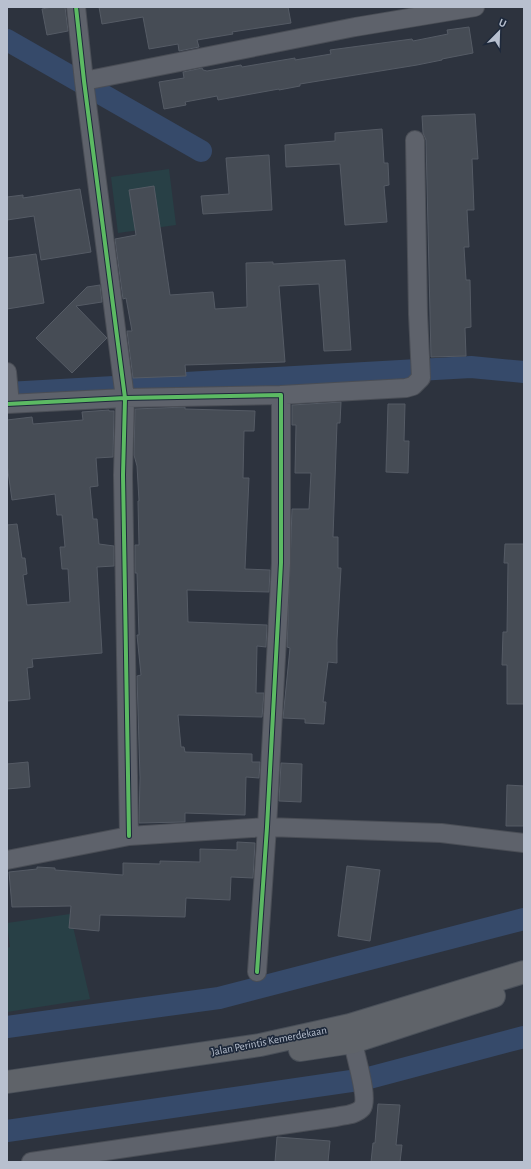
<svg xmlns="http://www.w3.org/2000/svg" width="531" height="1169" viewBox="0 0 531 1169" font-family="'Alegreya Sans',sans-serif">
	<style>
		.green { fill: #284046 }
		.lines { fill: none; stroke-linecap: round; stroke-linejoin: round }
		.canal { stroke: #364a6a; stroke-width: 22 }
		.building { fill: #464c55; stroke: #555b65 }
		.minor-casing { stroke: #4a4e56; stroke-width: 20 }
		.trunk-casing { stroke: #4a5059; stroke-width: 24 }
		.minor { stroke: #5e626b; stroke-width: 18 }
		.trunk { stroke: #5f6369; stroke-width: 22 }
		.cycleway-casing { stroke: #1e293b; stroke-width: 6 }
		.cycleway { stroke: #5cba63; stroke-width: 4 }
		.labels { text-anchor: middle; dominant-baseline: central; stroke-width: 3.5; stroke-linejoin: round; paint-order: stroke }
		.street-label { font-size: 11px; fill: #b8c0cf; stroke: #1e293b }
	</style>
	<rect width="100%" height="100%" fill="#2d333e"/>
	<path class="green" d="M 169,169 L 176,225 L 118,233 L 111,177 Z
		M 70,914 L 90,999 L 7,1012 L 7,948 L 10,947 L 7,923 Z"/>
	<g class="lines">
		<path class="canal" d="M 7,40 L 201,151
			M 7,393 L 471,367 L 524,372
			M 7,1027 L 219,998 L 524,919
			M 7,1131 L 365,1079 L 524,1037"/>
	</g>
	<path class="building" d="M 52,7 L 65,7 L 68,31 L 47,35 L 42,9 Z
		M 99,7 L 288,7 L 291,23 L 232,32 L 233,34 L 197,40 L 199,47 L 179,51 L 178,44 L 149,49 L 143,17 L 102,24 Z
		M 469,27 L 473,53 L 442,59 L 442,60 L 417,65 L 300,84 L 300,86 L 279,90 L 279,89 L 218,100 L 217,96 L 185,102 L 186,105 L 164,109 L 159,82 L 184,78 L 183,72 L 202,68 L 203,70 L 207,71 L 241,65 L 242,67 L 295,58 L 295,60 L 331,54 L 330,50 L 412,39 L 413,41 L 448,34 L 447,30 Z
		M 475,114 L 478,159 L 472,159 L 474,210 L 467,210 L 469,247 L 464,247 L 466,280 L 470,280 L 471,327 L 465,328 L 466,356 L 431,357 L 426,140 L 423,133 L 422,116 Z
		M 382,129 L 384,163 L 388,163 L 389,185 L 384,186 L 387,222 L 345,225 L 340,164 L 286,167 L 285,145 L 335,141 L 335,133 Z
		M 269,155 L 272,210 L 203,214 L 201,196 L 229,194 L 226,158 Z
		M 154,186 L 170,295 L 213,292 L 215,309 L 247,307 L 246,263 L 273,262 L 273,264 L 345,260 L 351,350 L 324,351 L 319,284 L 279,286 L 285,362 L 185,365 L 186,376 L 133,378 L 127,331 L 132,331 L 126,298 L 123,299 L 115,239 L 136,235 L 129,190 Z
		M 80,189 L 91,252 L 41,260 L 34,216 L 7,220 L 7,197 L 23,195 L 23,198 Z
		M 36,254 L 44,303 L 7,309 L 7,258 Z
		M 100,285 L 102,302 L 76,306 L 107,338 L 72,373 L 36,338 L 87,287 Z
		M 341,402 L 340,423 L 337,423 L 333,537 L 338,537 L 338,568 L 341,568 L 337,640 L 337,663 L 328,662 L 323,702 L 326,702 L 324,724 L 305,723 L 305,719 L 283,718 L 290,648 L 287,647 L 292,509 L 309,509 L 311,473 L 295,473 L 296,425 L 292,425 L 292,405 Z
		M 388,404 L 405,404 L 404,441 L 409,441 L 408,473 L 386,472 Z
		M 185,407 L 185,409 L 255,411 L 254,431 L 244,431 L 243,478 L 249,478 L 245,569 L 270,570 L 269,592 L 187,590 L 188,622 L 267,625 L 266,647 L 257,646 L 256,693 L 264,693 L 262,717 L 178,715 L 181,747 L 184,747 L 185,752 L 252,754 L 252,762 L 260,762 L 259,778 L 246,777 L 245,815 L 185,813 L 185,822 L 139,823 L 140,778 L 137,676 L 141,675 L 137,635 L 139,635 L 137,573 L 135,573 L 135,545 L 139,545 L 138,501 L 139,501 L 137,466 L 134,455 L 135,409 Z
		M 109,410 L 109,411 L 114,411 L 113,457 L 96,458 L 98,486 L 90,487 L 93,519 L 97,519 L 99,544 L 114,546 L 114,566 L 97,567 L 102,653 L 32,659 L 33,667 L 27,668 L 30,699 L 7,701 L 7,525 L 17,524 L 22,558 L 25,558 L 27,574 L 23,575 L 27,605 L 70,602 L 68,569 L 62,569 L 60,547 L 65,547 L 62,515 L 57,515 L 55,494 L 12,500 L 7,464 L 7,420 L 32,417 L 33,424 L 83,420 L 82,412 Z
		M 505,544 L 524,544 L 524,704 L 507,704 L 507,665 L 502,665 L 503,632 L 507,632 L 508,563 L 504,563 Z
		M 28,762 L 30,787 L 7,789 L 7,764 Z
		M 281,763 L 302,764 L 301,802 L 279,801 Z
		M 507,785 L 524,786 L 524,826 L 506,826 Z
		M 237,842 L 255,843 L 253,878 L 231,877 L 230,900 L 186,898 L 185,917 L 100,915 L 99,931 L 69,928 L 71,906 L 12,907 L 9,872 L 37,869 L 37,867 L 55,868 L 55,870 L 123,875 L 123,863 L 160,864 L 160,861 L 200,862 L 200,849 L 237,850 Z
		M 347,866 L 380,870 L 370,941 L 338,936 Z
		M 378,1104 L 400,1105 L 396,1145 L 402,1145 L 400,1162 L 371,1162 L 373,1143 L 375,1143 Z
		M 277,1137 L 330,1141 L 328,1162 L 275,1162 Z"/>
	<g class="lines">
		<g class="minor-casing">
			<path id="minor" d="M 76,7 L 84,81 L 125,398 L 123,475 L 129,836
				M 84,81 L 355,27 L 475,7
				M 7,372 L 10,404
				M 281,395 L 406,388 L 413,386 L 421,378 L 418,314 L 415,140
				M 7,404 L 125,398 L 281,395 L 281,563 L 267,827 L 257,972
				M 7,860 L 129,836 L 267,827 L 441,833 L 524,843
				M 31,1162 L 336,1117 C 344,1115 356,1115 362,1108 C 369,1099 355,1055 353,1042"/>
		</g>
		<g class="trunk-casing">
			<path id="trunk" d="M 300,1050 L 353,1042 L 494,996
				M 7,1082 L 260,1045 L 350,1025 L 524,972"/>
		</g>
		<use href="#minor" class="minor"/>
		<use href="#trunk" class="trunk"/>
		<g class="cycleway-casing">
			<path id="cycleway" d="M 76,7 L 84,81 L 125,398 L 123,475 L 129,836
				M 7,404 L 125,398 L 281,395 L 281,563 L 267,827 L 257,972"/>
		</g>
		<use href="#cycleway" class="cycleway"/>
	</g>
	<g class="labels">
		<g class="street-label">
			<text transform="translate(269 1041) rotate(-11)">Jalan Perintis Kemerdekaan</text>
		</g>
	</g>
	<rect width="531" height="1169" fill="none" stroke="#b8c0cf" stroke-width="16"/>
	<g transform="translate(499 32) rotate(23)" stroke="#1e293b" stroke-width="3" paint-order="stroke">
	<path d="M0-3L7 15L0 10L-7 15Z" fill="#b8c0cf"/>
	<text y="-6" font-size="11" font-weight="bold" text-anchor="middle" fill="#b8c0cf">U</text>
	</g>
</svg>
